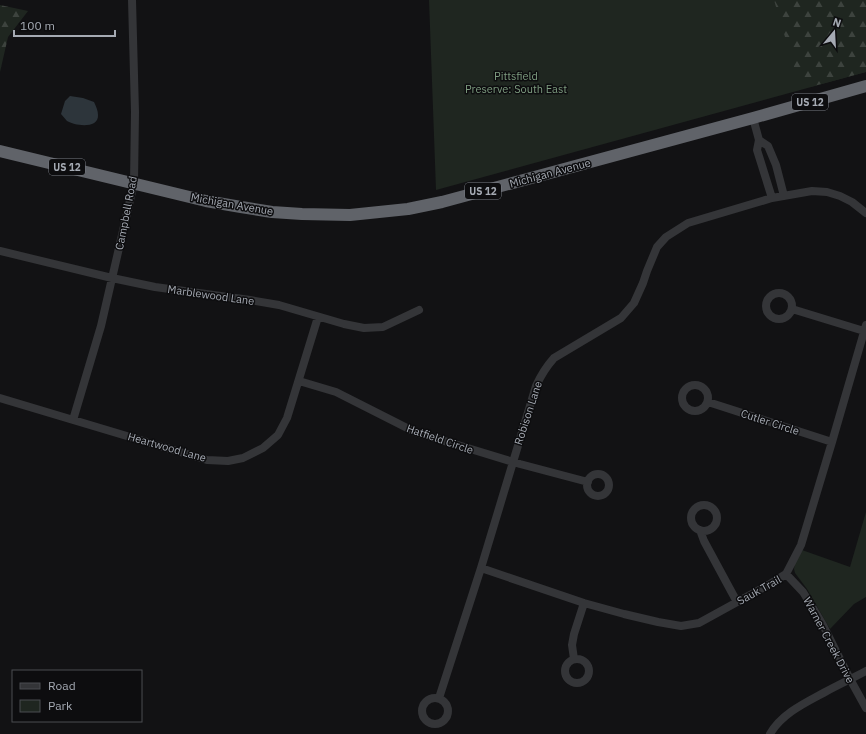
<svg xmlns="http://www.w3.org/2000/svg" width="866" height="734" viewBox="0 0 866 734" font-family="'IBM Plex Sans',sans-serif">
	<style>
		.green { fill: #1f2620 }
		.forest { fill: url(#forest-firs) }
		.water { fill: #2d353b }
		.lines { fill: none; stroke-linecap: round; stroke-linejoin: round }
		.minor { stroke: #343538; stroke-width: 8 }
		.highway { stroke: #606369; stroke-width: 12 }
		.labels { text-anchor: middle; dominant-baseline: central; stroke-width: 3; stroke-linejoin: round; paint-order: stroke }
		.shield { fill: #0d0d0f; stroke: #777b82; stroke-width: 1 }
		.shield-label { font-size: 10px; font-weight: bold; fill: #a5aab3 }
		.park-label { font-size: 11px; fill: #7e9c80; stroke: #0d0d0f }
		.street-label { font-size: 11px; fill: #a5aab3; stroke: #0d0d0f }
	</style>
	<defs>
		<pattern id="forest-firs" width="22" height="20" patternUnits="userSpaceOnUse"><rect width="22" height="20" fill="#1f2620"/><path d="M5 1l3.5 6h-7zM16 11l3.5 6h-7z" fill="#3d433e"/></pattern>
	</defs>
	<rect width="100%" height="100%" fill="#121214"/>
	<path class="green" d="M 429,0 L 866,0 L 866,72 L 436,190 Z
		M 866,512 L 866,597 L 854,604 L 830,629 L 807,589 L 795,573 L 794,569 L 795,563 L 802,550 L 850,567 Z"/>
	<path class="forest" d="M 774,0 L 866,0 L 866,72 L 810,87 L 796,74 Z
		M 0,5 L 28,11 L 8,37 L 0,72 Z"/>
	<path class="water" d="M 70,96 L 83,98 L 94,102 C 96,106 98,111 98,115 C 99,129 75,126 67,121 C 65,119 63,116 61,114 L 65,101 Z"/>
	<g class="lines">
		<path class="minor" d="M 753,118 L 759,140 L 757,150 L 772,198
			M 759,140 L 768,146 L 776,165 L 784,196
			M 0,251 L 112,278 L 155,287 L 250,300 L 279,305 L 344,324 L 364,328 L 383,327 L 419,310
			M766 306a13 13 0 1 1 26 0a13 13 0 1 1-26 0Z
			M 792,309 L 864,331
			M 299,381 L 336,392 L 415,432 L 520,464 L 588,482
			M682 398a13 13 0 1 1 26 0a13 13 0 1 1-26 0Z
			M 0,398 L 207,460 L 228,461 L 243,458 L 263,448 L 278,435 L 287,418 L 318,317
			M 708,402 L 832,442
			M 73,420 L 101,326 L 134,183 L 135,112 L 132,0
			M587 485a11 11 0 1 1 22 0a11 11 0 1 1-22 0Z
			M691 518a13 13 0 1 1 26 0a13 13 0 1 1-26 0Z
			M 700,530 L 704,541 L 737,602
			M 481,568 L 584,603 L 624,614 L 658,622 L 681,626 L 699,623 L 770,584 L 786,574 L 801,545 L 832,442 L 866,325
			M 786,574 L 803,592 L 813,608 L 823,625 L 850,679 L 866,708
			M565 671a12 12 0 1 1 24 0a12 12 0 1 1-24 0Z
			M 574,659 L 572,645 L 574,634 L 584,603
			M 439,698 L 481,568 L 536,386 C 541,375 546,367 554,358 L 621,318 L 634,303 L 643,283 L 647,271 L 657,247 L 666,237 L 688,223 L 772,198 L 812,191 L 827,192 L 840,196 L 852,202 L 866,213
			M422 711a13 13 0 1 1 26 0a13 13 0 1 1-26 0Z
			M 770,734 C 782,713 807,702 827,691 C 840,684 853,678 866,671"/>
		<path class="highway" d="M 0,151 L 206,201 L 241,207 L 272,212 L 302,214 L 350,215 L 408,209 L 442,202 L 753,118 L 866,86"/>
	</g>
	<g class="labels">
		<g class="shield">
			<rect x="792" y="94" width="36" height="16" rx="3"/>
			<rect x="49" y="159" width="36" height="16" rx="3"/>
			<rect x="465" y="183" width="36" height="16" rx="3"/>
		</g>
		<g class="shield-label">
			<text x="810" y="102">US 12</text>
			<text x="67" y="167">US 12</text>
			<text x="483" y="191">US 12</text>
		</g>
		<g class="park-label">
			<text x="516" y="76">Pittsfield<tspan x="516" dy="13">Preserve: South East</tspan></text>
		</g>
		<g class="street-label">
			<text transform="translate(550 173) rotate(-15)">Michigan Avenue</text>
			<text transform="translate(232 204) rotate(10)">Michigan Avenue</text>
			<text transform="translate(126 213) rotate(-79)">Campbell Road</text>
			<text transform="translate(211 295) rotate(8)">Marblewood Lane</text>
			<text transform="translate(528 413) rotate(-72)">Robison Lane</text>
			<text transform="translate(770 422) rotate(18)">Cutler Circle</text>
			<text transform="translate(440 439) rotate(19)">Hatfield Circle</text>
			<text transform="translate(167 447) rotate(16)">Heartwood Lane</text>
			<text transform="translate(759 590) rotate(-29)">Sauk Trail</text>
			<text transform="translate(829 640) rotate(62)">Warner Creek Drive</text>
		</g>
	</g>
	<rect x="12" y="670" width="130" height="52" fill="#0d0d0f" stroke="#4a4c51"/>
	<rect x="20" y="683" width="20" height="6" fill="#343538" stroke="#4a4c51"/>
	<text x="48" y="690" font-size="12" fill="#a5aab3">Road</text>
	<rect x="20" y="700" width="20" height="12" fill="#1f2620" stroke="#4a4c51"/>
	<text x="48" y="710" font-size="12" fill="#a5aab3">Park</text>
	<g transform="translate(834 32) rotate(18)" stroke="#0d0d0f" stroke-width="3" paint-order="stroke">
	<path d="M0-3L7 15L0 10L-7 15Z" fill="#a5aab3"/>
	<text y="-6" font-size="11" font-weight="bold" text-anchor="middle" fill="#a5aab3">N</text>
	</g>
	<path d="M14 30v6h101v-6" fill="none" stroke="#a5aab3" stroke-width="2"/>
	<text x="20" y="30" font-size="12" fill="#a5aab3" stroke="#0d0d0f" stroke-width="3" paint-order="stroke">100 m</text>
</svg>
